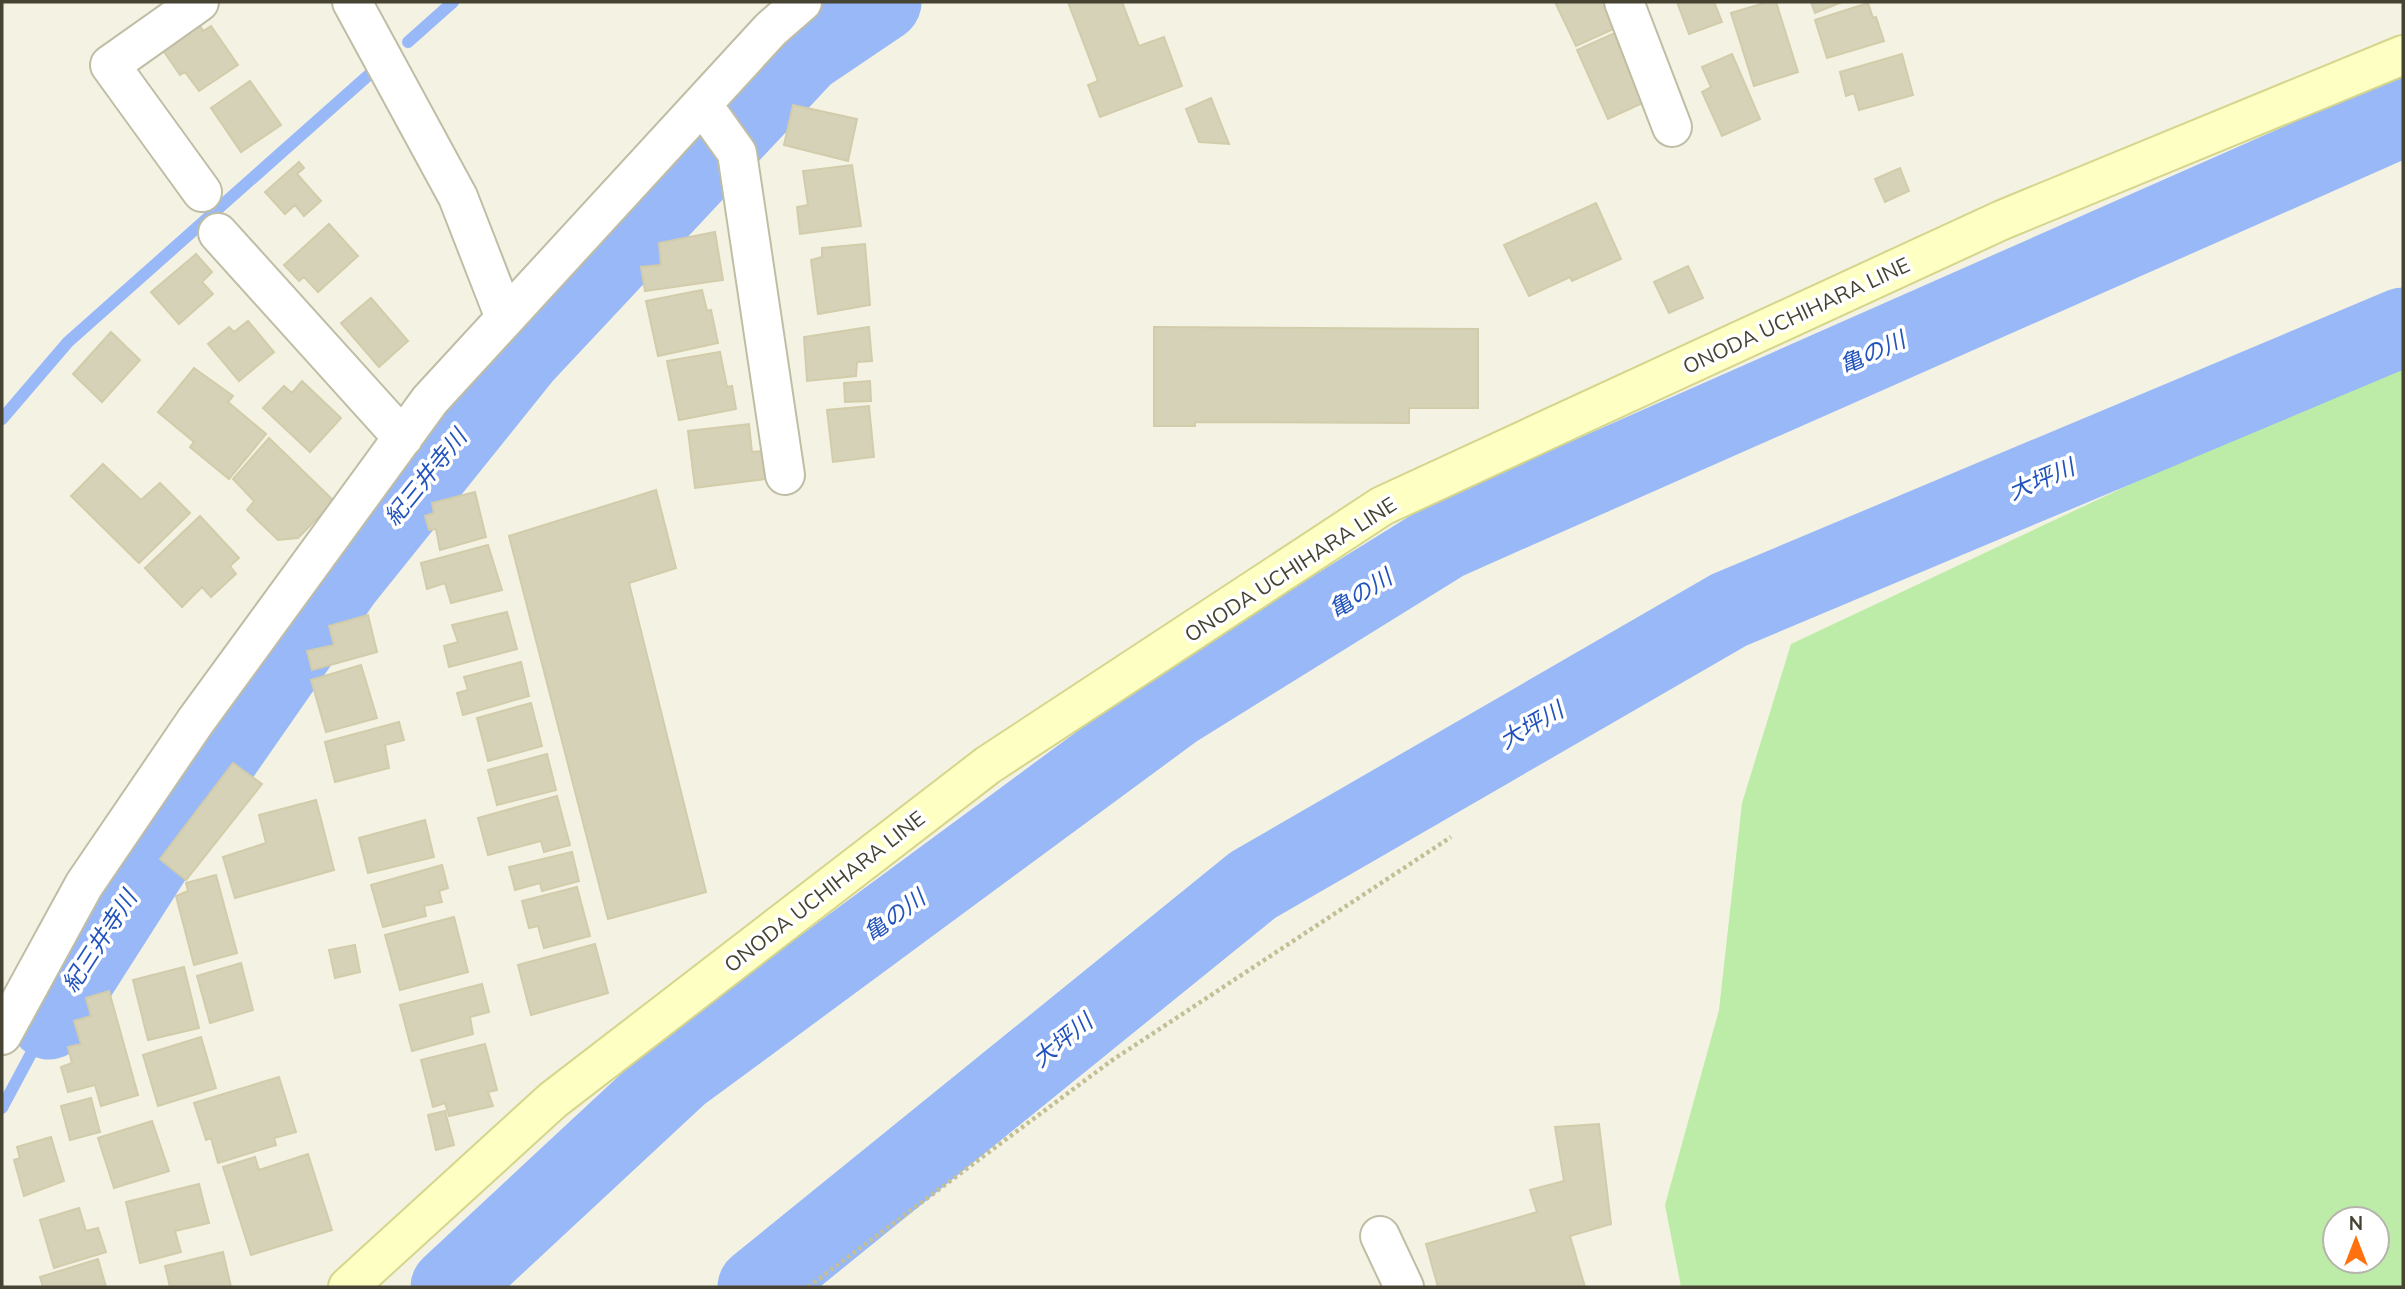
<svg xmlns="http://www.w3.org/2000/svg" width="2405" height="1289" viewBox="0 0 2405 1289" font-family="Mulish,'Noto Sans JP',sans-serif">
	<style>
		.green { fill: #bceca7; fill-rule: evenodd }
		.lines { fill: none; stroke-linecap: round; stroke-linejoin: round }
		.stream { stroke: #99b8f7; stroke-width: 12 }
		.river { stroke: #99b8f7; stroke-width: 79 }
		.building { fill: #d6d2b8; stroke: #d2ccaa; stroke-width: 2 }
		.street-casing { stroke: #c0bda5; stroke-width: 42 }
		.secondary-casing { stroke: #d5d58c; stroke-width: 42 }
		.path { stroke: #c3bf95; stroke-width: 4.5; stroke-dasharray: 3.5 3.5; stroke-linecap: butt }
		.street { stroke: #fff; stroke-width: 38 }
		.secondary { stroke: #feffc2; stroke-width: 38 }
		.labels { text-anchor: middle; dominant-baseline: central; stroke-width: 7; stroke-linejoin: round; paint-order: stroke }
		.street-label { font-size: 21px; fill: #464333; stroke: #fff }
		.water-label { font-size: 23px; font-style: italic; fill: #2253bc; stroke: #fff }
	</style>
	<rect width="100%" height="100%" fill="#f4f3e3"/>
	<path class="green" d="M 2403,356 L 2403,1287 L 1681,1287 L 1665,1205 L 1719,1010 L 1742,803 L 1791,644 ZM 2335,1219 L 2377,1219 L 2377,1261 L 2335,1261 Z"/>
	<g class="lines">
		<path class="stream" d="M 408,42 L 453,2
			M 2,419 L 68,342 L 371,73
			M 2,1108 L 49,1020"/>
		<path class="river" d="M 49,1020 L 192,796 L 343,579 L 523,355 L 805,54 L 882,2
			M 450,1287 L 679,1074 L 1174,709 L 1446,540 L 2403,117
			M 757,1287 L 1253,885 L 1729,610 L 2403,327"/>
	</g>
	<path class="building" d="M 1068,2 L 1122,2 L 1139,46 L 1164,37 L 1182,86 L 1100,117 L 1088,85 L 1098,81 Z
		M 1555,2 L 1608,2 L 1620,26 L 1576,46 Z
		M 1677,2 L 1714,2 L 1722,22 L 1689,34 Z
		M 1768,2 L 1776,2 L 1798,72 L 1754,86 L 1731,13 Z
		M 1811,2 L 1842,2 L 1815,13 Z
		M 1868,3 L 1873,18 L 1876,17 L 1884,41 L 1827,58 L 1815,20 Z
		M 197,20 L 203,31 L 211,26 L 238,65 L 199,91 L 185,72 L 180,75 L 160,46 Z
		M 1617,32 L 1649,100 L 1608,119 L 1577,50 Z
		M 1732,54 L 1760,119 L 1722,136 L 1702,92 L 1711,87 L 1702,67 Z
		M 1902,54 L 1913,95 L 1859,110 L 1854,93 L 1846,96 L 1840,72 Z
		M 250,81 L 281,125 L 241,152 L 211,108 Z
		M 1211,98 L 1229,144 L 1199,142 L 1186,109 Z
		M 793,105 L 857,119 L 848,161 L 784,145 Z
		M 299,162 L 304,168 L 297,174 L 321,201 L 304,216 L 295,205 L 285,214 L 265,192 Z
		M 852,165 L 861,226 L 800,234 L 797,207 L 808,205 L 803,171 Z
		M 1900,168 L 1909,191 L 1885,202 L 1875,179 Z
		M 1596,203 L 1621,259 L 1572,281 L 1570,277 L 1529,296 L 1504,245 Z
		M 329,224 L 358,256 L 318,292 L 304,277 L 299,281 L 284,265 Z
		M 715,232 L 723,280 L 645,291 L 641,267 L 661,265 L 659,243 Z
		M 865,244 L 870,305 L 818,314 L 811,260 L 822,257 L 822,248 Z
		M 196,254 L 212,272 L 202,282 L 213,294 L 179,324 L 151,292 Z
		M 1688,266 L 1703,298 L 1669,313 L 1654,282 Z
		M 702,290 L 707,311 L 711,310 L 718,343 L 658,356 L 646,301 Z
		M 371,298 L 408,341 L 379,367 L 341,323 Z
		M 248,321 L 274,352 L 239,381 L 208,344 L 229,327 L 234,332 Z
		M 869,327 L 872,361 L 857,362 L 856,376 L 807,381 L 804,337 Z
		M 1154,327 L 1478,329 L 1478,408 L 1409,408 L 1409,423 L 1195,422 L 1195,426 L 1154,426 Z
		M 111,332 L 140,360 L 102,402 L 73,374 Z
		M 720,352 L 727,387 L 732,386 L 736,409 L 679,420 L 667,361 Z
		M 194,368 L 233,396 L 228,402 L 266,434 L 229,479 L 190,447 L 194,442 L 158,412 Z
		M 302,381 L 341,418 L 310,452 L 263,408 L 284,386 L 292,393 Z
		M 870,381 L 871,401 L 845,402 L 844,383 Z
		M 869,406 L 874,457 L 833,462 L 827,410 Z
		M 749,424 L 752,452 L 762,451 L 765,479 L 695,488 L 688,431 Z
		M 269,438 L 334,501 L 298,538 L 278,540 L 247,510 L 254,501 L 233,479 Z
		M 103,464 L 141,500 L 160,483 L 190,513 L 139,563 L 71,496 Z
		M 656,490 L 676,568 L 629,583 L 706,892 L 608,919 L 509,536 Z
		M 475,492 L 486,537 L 440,550 L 436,529 L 429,530 L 425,516 L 434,513 L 432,503 Z
		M 200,516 L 239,558 L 230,566 L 236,574 L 211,597 L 202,587 L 182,607 L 145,568 Z
		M 488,545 L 502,590 L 451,603 L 445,583 L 427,589 L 421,563 Z
		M 507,612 L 517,649 L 449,667 L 444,646 L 458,642 L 452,625 Z
		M 368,615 L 377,652 L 312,670 L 307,651 L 334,645 L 329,626 Z
		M 521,662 L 529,696 L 463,715 L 457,693 L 468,690 L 464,677 Z
		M 361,665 L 377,718 L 326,732 L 311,680 Z
		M 531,703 L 542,746 L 488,761 L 477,718 Z
		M 399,722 L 404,740 L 385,745 L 389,768 L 335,782 L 325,742 Z
		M 547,754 L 556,790 L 497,805 L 488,770 Z
		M 233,763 L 262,784 L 186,880 L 160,859 Z
		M 557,796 L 570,845 L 544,852 L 541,841 L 488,855 L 478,818 Z
		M 316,800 L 334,870 L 235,898 L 223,857 L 266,843 L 259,815 Z
		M 425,820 L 434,857 L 368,873 L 359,838 Z
		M 572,852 L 579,881 L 542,891 L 540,883 L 515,890 L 509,867 Z
		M 442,865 L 448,888 L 439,891 L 442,902 L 424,906 L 426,916 L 383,927 L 371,885 Z
		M 216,875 L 237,953 L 194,965 L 176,896 L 188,891 L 186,883 Z
		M 577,887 L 590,936 L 544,948 L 538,926 L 529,928 L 522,901 Z
		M 454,917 L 468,972 L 400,990 L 385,935 Z
		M 595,944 L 608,993 L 531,1015 L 518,965 Z
		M 355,945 L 360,972 L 335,978 L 329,950 Z
		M 241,963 L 253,1010 L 210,1023 L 197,976 Z
		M 184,967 L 199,1028 L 148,1040 L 133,980 Z
		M 482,984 L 489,1012 L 470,1017 L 473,1034 L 412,1051 L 400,1005 Z
		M 109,991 L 138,1095 L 101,1106 L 95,1085 L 68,1092 L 61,1067 L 72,1063 L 68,1047 L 81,1044 L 74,1021 L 91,1016 L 86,998 Z
		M 201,1037 L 216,1088 L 158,1106 L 143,1055 Z
		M 485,1044 L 497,1090 L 488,1092 L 493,1106 L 449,1116 L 445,1103 L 433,1107 L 421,1060 Z
		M 279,1077 L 296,1132 L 274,1138 L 276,1145 L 218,1163 L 211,1138 L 206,1140 L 194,1103 Z
		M 91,1098 L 100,1132 L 70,1140 L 61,1106 Z
		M 445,1111 L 454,1145 L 436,1150 L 428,1115 Z
		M 152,1121 L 169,1171 L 114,1188 L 98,1138 Z
		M 1599,1124 L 1611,1224 L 1570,1236 L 1585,1287 L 1438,1287 L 1426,1244 L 1537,1212 L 1530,1190 L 1564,1181 L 1555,1127 Z
		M 51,1137 L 64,1181 L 24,1196 L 14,1160 L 20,1158 L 17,1147 Z
		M 308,1154 L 332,1230 L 251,1255 L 223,1167 L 255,1157 L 259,1170 Z
		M 199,1184 L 209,1223 L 175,1231 L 181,1252 L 140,1263 L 126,1202 Z
		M 79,1208 L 86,1231 L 98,1228 L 106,1252 L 54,1268 L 40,1220 Z
		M 223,1252 L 231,1287 L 170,1287 L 165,1266 Z
		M 98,1259 L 106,1287 L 43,1287 L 40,1277 Z"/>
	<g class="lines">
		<g class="street-casing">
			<path id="street" d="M 199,2 L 110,65 L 202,192
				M 352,2 L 458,197 L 505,318
				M 1624,2 L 1672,127
				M 702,104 L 737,153 L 785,475
				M 218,233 L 403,438
				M 2,1035 L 84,885 L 195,722 L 430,400 L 771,29 L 802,2
				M 1380,1236 L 1404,1287"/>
		</g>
		<g class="secondary-casing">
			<path id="secondary" d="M 348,1287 L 553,1100 L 988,765 L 1382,506 L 2002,220 L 2403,55"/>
		</g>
		<path class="path" d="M 808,1287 L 1111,1061 L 1451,837"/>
		<use href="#street" class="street"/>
		<use href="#secondary" class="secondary"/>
	</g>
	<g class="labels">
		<g class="street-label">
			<text transform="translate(1796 315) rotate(-25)">ONODA UCHIHARA LINE</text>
			<text transform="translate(1290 569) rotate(-33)">ONODA UCHIHARA LINE</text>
			<text transform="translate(824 891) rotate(-38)">ONODA UCHIHARA LINE</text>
		</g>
		<g class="water-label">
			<text transform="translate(1872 352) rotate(-24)">亀の川</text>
			<text transform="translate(425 477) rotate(-51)">紀三井寺川</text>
			<text transform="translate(2041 479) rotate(-23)">大坪川</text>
			<text transform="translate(1360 593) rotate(-32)">亀の川</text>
			<text transform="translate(1531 725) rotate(-30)">大坪川</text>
			<text transform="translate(894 915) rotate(-36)">亀の川</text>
			<text transform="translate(99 941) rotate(-57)">紀三井寺川</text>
			<text transform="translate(1062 1040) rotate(-39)">大坪川</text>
		</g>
	</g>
	<rect width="2405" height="1289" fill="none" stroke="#464333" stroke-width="7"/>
	<g transform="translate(2356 1240)"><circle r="33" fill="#ffffff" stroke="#b5b4ad" stroke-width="2"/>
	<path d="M0-5L12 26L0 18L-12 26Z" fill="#ff710f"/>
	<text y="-10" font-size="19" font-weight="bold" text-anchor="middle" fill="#464333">N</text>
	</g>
</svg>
